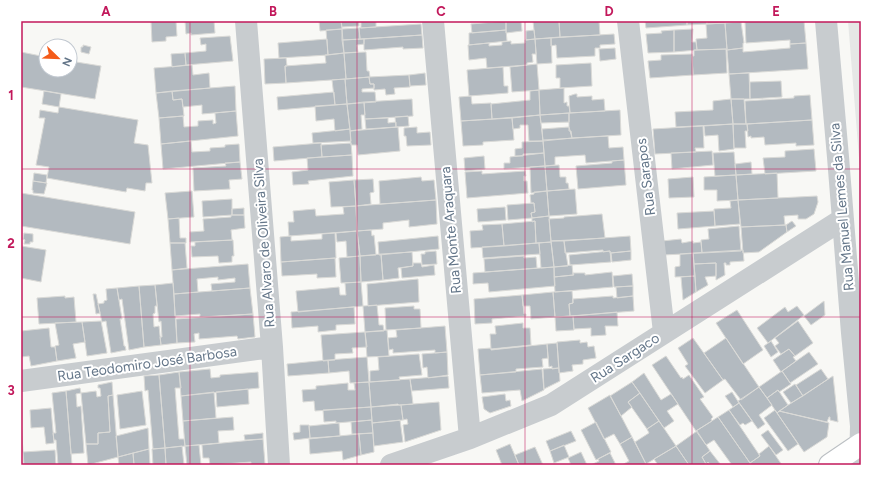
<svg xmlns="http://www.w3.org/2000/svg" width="882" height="486" viewBox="0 0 882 486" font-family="Figtree,sans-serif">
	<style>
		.built { fill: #e6e7e6 }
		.building { fill: #b3bac0; stroke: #dadad7 }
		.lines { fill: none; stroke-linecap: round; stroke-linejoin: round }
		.major-casing { stroke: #bbbfc3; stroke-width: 24 }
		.minor { stroke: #c8cccf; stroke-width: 22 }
		.major { stroke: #fff; stroke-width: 22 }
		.grid { fill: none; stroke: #c2185b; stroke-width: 1; stroke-opacity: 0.55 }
		.labels { text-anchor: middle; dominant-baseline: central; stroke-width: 4; stroke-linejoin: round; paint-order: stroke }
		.street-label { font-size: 14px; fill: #647689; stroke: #fff }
		.neatline { fill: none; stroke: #c2185b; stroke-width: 1.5 }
		.grid-label { font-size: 13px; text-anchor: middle; font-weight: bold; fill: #c2185b }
	</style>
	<rect width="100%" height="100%" fill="#f8f8f5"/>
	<path class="built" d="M 848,21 L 861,21 L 861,183 Z"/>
	<path class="building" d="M 151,21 L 176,21 L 177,36 L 166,37 L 166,41 L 152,42 Z
		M 176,21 L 214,21 L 215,33 L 191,35 L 191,33 L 186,34 L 185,21 L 176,22 Z
		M 319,21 L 341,21 L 342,29 L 320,31 Z
		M 341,21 L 359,21 L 359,26 L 342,27 Z
		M 361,21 L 376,21 L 376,27 L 361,28 Z
		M 506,21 L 521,21 L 522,31 L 506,33 Z
		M 506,21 L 506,30 L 472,33 L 471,24 Z
		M 533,21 L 559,21 L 560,37 L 535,39 Z
		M 559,21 L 599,21 L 600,35 L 560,37 Z
		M 645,21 L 687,21 L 687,25 L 646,28 Z
		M 687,21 L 707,21 L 707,24 L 687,25 Z
		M 707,21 L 725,21 L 725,23 L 707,24 Z
		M 757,21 L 804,21 L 806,43 L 790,44 L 790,40 L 746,43 L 745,22 Z
		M 741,22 L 744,43 L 743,43 L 743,48 L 727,50 L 725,23 Z
		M 725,23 L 727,49 L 697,50 L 696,39 L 707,38 L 706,24 Z
		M 421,24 L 422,35 L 360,39 L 359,28 Z
		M 359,28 L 360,39 L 342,40 L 342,29 Z
		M 342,29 L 344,53 L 328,55 L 326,30 Z
		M 693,29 L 692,42 L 696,42 L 697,50 L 674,52 L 674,30 Z
		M 506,30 L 507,41 L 469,45 L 469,33 Z
		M 534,30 L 535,39 L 526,40 L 526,31 Z
		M 674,30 L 674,52 L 648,53 L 646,34 L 662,33 L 661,31 Z
		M 614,34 L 615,44 L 600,45 L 600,48 L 595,48 L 595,56 L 557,58 L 556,45 L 551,46 L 551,38 Z
		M 422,35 L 423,48 L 403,49 L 403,47 L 364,50 L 364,39 Z
		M 230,36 L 233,61 L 186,65 L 185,53 L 206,51 L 206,44 L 201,45 L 200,38 Z
		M 551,38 L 552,63 L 537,64 L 535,39 Z
		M 327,39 L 328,55 L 279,58 L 278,43 Z
		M 364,39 L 364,44 L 357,45 L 358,52 L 344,53 L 342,40 Z
		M 535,39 L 536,54 L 532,54 L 533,62 L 527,63 L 527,65 L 487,68 L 486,58 L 469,60 L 468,45 L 489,43 L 489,46 L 502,45 L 502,42 L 511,41 L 511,44 L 525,43 L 525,40 Z
		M 806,43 L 808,69 L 729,74 L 727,50 L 743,48 L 743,52 L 790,48 L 790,44 Z
		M 83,45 L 91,47 L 89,54 L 81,52 L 81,47 L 83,47 Z
		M 615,48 L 616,59 L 600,61 L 599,49 Z
		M 726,49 L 727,73 L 693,75 L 692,56 L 694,56 L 694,50 Z
		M 21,52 L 46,57 L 46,70 L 70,70 L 70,61 L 101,66 L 95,99 L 21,87 Z
		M 366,52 L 367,71 L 369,71 L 370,77 L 346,79 L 344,53 Z
		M 185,53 L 186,65 L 172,67 L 171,54 Z
		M 344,53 L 346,79 L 286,83 L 285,66 L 326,63 L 325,55 Z
		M 692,54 L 693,75 L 650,78 L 648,61 L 661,60 L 661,55 Z
		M 286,58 L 287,66 L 285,66 L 286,83 L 265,84 L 264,59 Z
		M 591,63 L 592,86 L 560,88 L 560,78 L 556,78 L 556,65 Z
		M 537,64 L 539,90 L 512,92 L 510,67 Z
		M 192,65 L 193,75 L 209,73 L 210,88 L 156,93 L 154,68 Z
		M 503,67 L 504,86 L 508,86 L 508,93 L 469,96 L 467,70 Z
		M 425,73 L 426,85 L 410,86 L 409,75 Z
		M 749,73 L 750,99 L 731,99 L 729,74 Z
		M 409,75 L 410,87 L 394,88 L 395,94 L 386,95 L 385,89 L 374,90 L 374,84 L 370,84 L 369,77 Z
		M 369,77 L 370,84 L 374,84 L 374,88 L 362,89 L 362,92 L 375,92 L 376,102 L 347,104 L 345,79 Z
		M 345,79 L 347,104 L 335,105 L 332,80 Z
		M 781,81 L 782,97 L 750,99 L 750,82 Z
		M 235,86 L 236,111 L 202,114 L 202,105 L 183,107 L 182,99 L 173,100 L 172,91 Z
		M 564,88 L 564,103 L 567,102 L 567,106 L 569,106 L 570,113 L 540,115 L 539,90 Z
		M 539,90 L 540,115 L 492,119 L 491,104 L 530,100 L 530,91 Z
		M 44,91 L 61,94 L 59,107 L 42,104 Z
		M 172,91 L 173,100 L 182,99 L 184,116 L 159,118 L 156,93 Z
		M 334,92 L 335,105 L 278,110 L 277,97 Z
		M 575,94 L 577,94 L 577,97 L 592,96 L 592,100 L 604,99 L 605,111 L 570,113 L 569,96 Z
		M 810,95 L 812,120 L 746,124 L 745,101 L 794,98 L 794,96 Z
		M 471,96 L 472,104 L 491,103 L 492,119 L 461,121 L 459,97 Z
		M 412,99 L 413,116 L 365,119 L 364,102 Z
		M 731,99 L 733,124 L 676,127 L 675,112 L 713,110 L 713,101 Z
		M 731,99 L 744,99 L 746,124 L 733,124 Z
		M 364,102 L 365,115 L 361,115 L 362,129 L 350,131 L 347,104 Z
		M 347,104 L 350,129 L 335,131 L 334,119 L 316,121 L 315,106 Z
		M 59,107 L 138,120 L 134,143 L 148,145 L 152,183 L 146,183 L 145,191 L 127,188 L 126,192 L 47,178 L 49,167 L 36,165 L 45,118 L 39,118 L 40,110 L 58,113 Z
		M 620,110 L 621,135 L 572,138 L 571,131 L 569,131 L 569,113 Z
		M 236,111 L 238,136 L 161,144 L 159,118 L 183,116 L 184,127 L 198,126 L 198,121 L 213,120 L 213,124 L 216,123 L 215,113 Z
		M 569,113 L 569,122 L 541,123 L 540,115 Z
		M 540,115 L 543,141 L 529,141 L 528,125 L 520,125 L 520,128 L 513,129 L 512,118 Z
		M 408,116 L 409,126 L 396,127 L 395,117 Z
		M 388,118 L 388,123 L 396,122 L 396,127 L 366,129 L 365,119 Z
		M 512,118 L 514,140 L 483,142 L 483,145 L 463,146 L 461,121 Z
		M 812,120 L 814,145 L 796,146 L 796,143 L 765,145 L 764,137 L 751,138 L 751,136 L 748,137 L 747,124 Z
		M 733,124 L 734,149 L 719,151 L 718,135 L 705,136 L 704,126 Z
		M 733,124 L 747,124 L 748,131 L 745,131 L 746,148 L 734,148 Z
		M 703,126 L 704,148 L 695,148 L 696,152 L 655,154 L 653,129 Z
		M 398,127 L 400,151 L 358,155 L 357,145 L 351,145 L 350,131 Z
		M 417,127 L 417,133 L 430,132 L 431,145 L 407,146 L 406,136 L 404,136 L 404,128 Z
		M 569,127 L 572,138 L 543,141 L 542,129 Z
		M 350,129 L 351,141 L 313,143 L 312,133 Z
		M 608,136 L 609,148 L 623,147 L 624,160 L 586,163 L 585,155 L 555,157 L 555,165 L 545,166 L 543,140 Z
		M 191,141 L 192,152 L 210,151 L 210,148 L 225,147 L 225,145 L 239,144 L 240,162 L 163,169 L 161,144 Z
		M 543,141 L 544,153 L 523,154 L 523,156 L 515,156 L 515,149 L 522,148 L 522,142 Z
		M 321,143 L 322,157 L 274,161 L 273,147 Z
		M 351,143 L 352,155 L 322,157 L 321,145 Z
		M 814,149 L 816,171 L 765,174 L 763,158 L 785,157 L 785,151 Z
		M 712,151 L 713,165 L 672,169 L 671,153 Z
		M 734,152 L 736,175 L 715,176 L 713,153 Z
		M 544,153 L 545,166 L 504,169 L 504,163 L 510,163 L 510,157 Z
		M 352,155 L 353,176 L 308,181 L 309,184 L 293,185 L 292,172 L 308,170 L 307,158 Z
		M 484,156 L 485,169 L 465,171 L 464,158 Z
		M 624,160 L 626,185 L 578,189 L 576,166 L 612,163 L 612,161 Z
		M 240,162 L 242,179 L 229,180 L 230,189 L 194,191 L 193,168 L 226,166 L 225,163 Z
		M 751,162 L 752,174 L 736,175 L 735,164 Z
		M 559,165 L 560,177 L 566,177 L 566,183 L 568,183 L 569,189 L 547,191 L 545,166 Z
		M 545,166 L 547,191 L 531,193 L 530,167 Z
		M 482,171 L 482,174 L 525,171 L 526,176 L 524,176 L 524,181 L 527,181 L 528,193 L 467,198 L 465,172 Z
		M 34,173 L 47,175 L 46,183 L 33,181 Z
		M 777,173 L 778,198 L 738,200 L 736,175 Z
		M 736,175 L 738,200 L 717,201 L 717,190 L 704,190 L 704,177 Z
		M 421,177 L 422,181 L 434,180 L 436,200 L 380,204 L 379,181 Z
		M 693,177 L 694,197 L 669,198 L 668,179 Z
		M 373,179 L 374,192 L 370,193 L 371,204 L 356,206 L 354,180 Z
		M 354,180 L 356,206 L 331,207 L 329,182 Z
		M 33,181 L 47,183 L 44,194 L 33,193 L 33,190 L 32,190 Z
		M 575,189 L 577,214 L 549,216 L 547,191 Z
		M 192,191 L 194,217 L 168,219 L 165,193 Z
		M 547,191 L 549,216 L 532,218 L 531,213 L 535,212 L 534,203 L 531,203 L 530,195 L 534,194 L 534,192 Z
		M 21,193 L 135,212 L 130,244 L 21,226 Z
		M 817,196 L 818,202 L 814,214 L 806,219 L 798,219 L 798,215 L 784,216 L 785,225 L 741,227 L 738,200 Z
		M 232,199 L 232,215 L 203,217 L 202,201 Z
		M 436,200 L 437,224 L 409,227 L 409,220 L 383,223 L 383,229 L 357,231 L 356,206 Z
		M 738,200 L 740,224 L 715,226 L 714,209 L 731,208 L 730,201 Z
		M 534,203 L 535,212 L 531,213 L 532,218 L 508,220 L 507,205 Z
		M 356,206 L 357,231 L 289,236 L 288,222 L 294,222 L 293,211 L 315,209 L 316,216 L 344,214 L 343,207 Z
		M 505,207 L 506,220 L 478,222 L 477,209 Z
		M 244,208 L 244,215 L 232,215 L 232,209 Z
		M 714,211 L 715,226 L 678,229 L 677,213 Z
		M 602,214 L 605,238 L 551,241 L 549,219 L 564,218 L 564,217 Z
		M 231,215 L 244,215 L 245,228 L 231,230 L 232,240 L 190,242 L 190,232 L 204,231 L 203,219 L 231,217 Z
		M 549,216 L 551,242 L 536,243 L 535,221 L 532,222 L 532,218 Z
		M 179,218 L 180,238 L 186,238 L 186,243 L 170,243 L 168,219 Z
		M 535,221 L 536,243 L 504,246 L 502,224 Z
		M 792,221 L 796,226 L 787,232 L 786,225 Z
		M 502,224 L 504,246 L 471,248 L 470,231 L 483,230 L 482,225 Z
		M 786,225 L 787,232 L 759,252 L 743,253 L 741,227 Z
		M 739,226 L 741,251 L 702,253 L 701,240 L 709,239 L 708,229 Z
		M 371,230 L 372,236 L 374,235 L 376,255 L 360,256 L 357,231 Z
		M 357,231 L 360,256 L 347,257 L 346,241 L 337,242 L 336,233 Z
		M 24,233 L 33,234 L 33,242 L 30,242 L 30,244 L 24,244 L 25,240 L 23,239 Z
		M 335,233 L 336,258 L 281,262 L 280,237 L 291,236 L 291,241 L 322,239 L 322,234 Z
		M 438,236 L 439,249 L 379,255 L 378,242 Z
		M 630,236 L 631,251 L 610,253 L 610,251 L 603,252 L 603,250 L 565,253 L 564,241 Z
		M 681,239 L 682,243 L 693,241 L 693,243 L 701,242 L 702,253 L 663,255 L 662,241 Z
		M 233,240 L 234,256 L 232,256 L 232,262 L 219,263 L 218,256 L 192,257 L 191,246 L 195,246 L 195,242 Z
		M 551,241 L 564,241 L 568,266 L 554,267 Z
		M 551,242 L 554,267 L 541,268 L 539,243 Z
		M 170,243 L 185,243 L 187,268 L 172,270 Z
		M 539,243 L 540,254 L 483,258 L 482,247 Z
		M 21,246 L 46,250 L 41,282 L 21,278 Z
		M 743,250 L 744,261 L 730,262 L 730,265 L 726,265 L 726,263 L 724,263 L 725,275 L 716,280 L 716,263 L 694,264 L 693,253 Z
		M 436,251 L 437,264 L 422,265 L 421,254 L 425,254 L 425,252 Z
		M 610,251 L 611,262 L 570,265 L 569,255 Z
		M 631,251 L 631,260 L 612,262 L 611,253 Z
		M 412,252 L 413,266 L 398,268 L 399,278 L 383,280 L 381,254 Z
		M 693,253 L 695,276 L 675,277 L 675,267 L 680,266 L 680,254 Z
		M 381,254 L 383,280 L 361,282 L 360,256 Z
		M 360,256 L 361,282 L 341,283 L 339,258 Z
		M 524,256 L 524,258 L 536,257 L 537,268 L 485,272 L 484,259 Z
		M 335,258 L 336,277 L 317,278 L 317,274 L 282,276 L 281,262 Z
		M 413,263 L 421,263 L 422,267 L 434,265 L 435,275 L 402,278 L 401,268 L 413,266 Z
		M 716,263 L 716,276 L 705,277 L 708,285 L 696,292 L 694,264 Z
		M 248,264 L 250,288 L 212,291 L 211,284 L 235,282 L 235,278 L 218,280 L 218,277 L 197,279 L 198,292 L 174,294 L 172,270 Z
		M 572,265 L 573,275 L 554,277 L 554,267 Z
		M 554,267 L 555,286 L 489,292 L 488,283 L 473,284 L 473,273 Z
		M 612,272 L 613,287 L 555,292 L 554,277 L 574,275 L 573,273 L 585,273 L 585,275 Z
		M 632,274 L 633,286 L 614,287 L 613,276 Z
		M 695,276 L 696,292 L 683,300 L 681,277 Z
		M 418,279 L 419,302 L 368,306 L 367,284 Z
		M 361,282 L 363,306 L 298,312 L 296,291 L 339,287 L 340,295 L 346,295 L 345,283 Z
		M 173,283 L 177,343 L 161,345 L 160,337 L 162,337 L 161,321 L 159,322 L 155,285 Z
		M 155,285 L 157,306 L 155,306 L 155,313 L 153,314 L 154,327 L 159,326 L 161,345 L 144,347 L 139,286 Z
		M 139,286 L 144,347 L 129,350 L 122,299 L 119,300 L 117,288 Z
		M 633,286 L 633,296 L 617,298 L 616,287 Z
		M 117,288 L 122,319 L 120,319 L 124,346 L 125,346 L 126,350 L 111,353 L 106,321 L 102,322 L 98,304 L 104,303 L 104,301 L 107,300 L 106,289 Z
		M 250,288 L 253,314 L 200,317 L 200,314 L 175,316 L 174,294 Z
		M 572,291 L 573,303 L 569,304 L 570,316 L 555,317 L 553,292 Z
		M 553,292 L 555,317 L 531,319 L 530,306 L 523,306 L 522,295 Z
		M 93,294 L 96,294 L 100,313 L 96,314 Z
		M 522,295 L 524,314 L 526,314 L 526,316 L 492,319 L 492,323 L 475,324 L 474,299 Z
		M 65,296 L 65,298 L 74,297 L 76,322 L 39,324 L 37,298 Z
		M 613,296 L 613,298 L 633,296 L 634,311 L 570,316 L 569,304 L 573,303 L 573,299 Z
		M 824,301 L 825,315 L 811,325 L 804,316 Z
		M 377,305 L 379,325 L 383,325 L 384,331 L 365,332 L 363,306 Z
		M 414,306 L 414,309 L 420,309 L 421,328 L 386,330 L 385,308 Z
		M 797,306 L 804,315 L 768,343 L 757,328 L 785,307 L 788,312 Z
		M 354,307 L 355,324 L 336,325 L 336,330 L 318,332 L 318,326 L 292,328 L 291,312 Z
		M 737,310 L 763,350 L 743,364 L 716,323 Z
		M 617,312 L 618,326 L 605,326 L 606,335 L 591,336 L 591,328 L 574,329 L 573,316 Z
		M 253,314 L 255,337 L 238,339 L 237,336 L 199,339 L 199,333 L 194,334 L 195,342 L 177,343 L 176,319 Z
		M 573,316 L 574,330 L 556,331 L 555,317 Z
		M 101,321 L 107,353 L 87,356 L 82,322 Z
		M 798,321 L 813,343 L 795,356 L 789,349 L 781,354 L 775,346 L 779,343 L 775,338 Z
		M 82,322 L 85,342 L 73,344 L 76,358 L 57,361 L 55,346 L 59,345 L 55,323 Z
		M 523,323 L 523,328 L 530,328 L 531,345 L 491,349 L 490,334 L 496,334 L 495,326 Z
		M 445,326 L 447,352 L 435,353 L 435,350 L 393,353 L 393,349 L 389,350 L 388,338 L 397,337 L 396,330 Z
		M 49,328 L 51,347 L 55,347 L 57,361 L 31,366 L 29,356 L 21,357 L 21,331 Z
		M 387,330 L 389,356 L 367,357 L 365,332 Z
		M 365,332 L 367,347 L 352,348 L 353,353 L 335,354 L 335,360 L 323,361 L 321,335 Z
		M 693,338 L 723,380 L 705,393 L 685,366 L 688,364 L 678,348 Z
		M 726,338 L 759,387 L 741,400 L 725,379 L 723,380 L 704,353 Z
		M 580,340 L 580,343 L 587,342 L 588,347 L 594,346 L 596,358 L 583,360 L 583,364 L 572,365 L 573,371 L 559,373 L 557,342 Z
		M 771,341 L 778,352 L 771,357 L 764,346 Z
		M 557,343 L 559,368 L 552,369 L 552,366 L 549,367 L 547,344 Z
		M 547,344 L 548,358 L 542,359 L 543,367 L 516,369 L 516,372 L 480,375 L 478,349 L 491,348 L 491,350 Z
		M 789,349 L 795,356 L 793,357 L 796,361 L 781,372 L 773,360 Z
		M 447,352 L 448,375 L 428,378 L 427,367 L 423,368 L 422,354 Z
		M 809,352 L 818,364 L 790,383 L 782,371 Z
		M 419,354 L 422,375 L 399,377 L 400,380 L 370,382 L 370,371 L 379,370 L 378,357 Z
		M 666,356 L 681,378 L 682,377 L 683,379 L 689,375 L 704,397 L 700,399 L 713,417 L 711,419 L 712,421 L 696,431 L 652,365 Z
		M 367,357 L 369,382 L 350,383 L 349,371 L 329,373 L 328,360 Z
		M 328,360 L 329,373 L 288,376 L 287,364 Z
		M 559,368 L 560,381 L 544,389 L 543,369 Z
		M 210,369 L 211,378 L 220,377 L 220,375 L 258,372 L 259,388 L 181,396 L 179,372 Z
		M 542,369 L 544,390 L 522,401 L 520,390 L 482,393 L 480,375 Z
		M 821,369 L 828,379 L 803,396 L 796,385 Z
		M 782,371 L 791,384 L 779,392 L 778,390 L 767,398 L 759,387 Z
		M 179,372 L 181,388 L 175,388 L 179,439 L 184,439 L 185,446 L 165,448 L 159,375 Z
		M 644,373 L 661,400 L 671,394 L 678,404 L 667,411 L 674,421 L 664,428 L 632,382 Z
		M 159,375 L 165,448 L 153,449 L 148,390 L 145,391 L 144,376 Z
		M 448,376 L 449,388 L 412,391 L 410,379 Z
		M 833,376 L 838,422 L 830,420 L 830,417 L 829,417 L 827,422 L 779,411 Z
		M 410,379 L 413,404 L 399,405 L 398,404 L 371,407 L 369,382 Z
		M 112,382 L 113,395 L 108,396 L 110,432 L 98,433 L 98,444 L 86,444 L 81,393 L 96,391 L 97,397 L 101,396 L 100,388 L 98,388 L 98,385 Z
		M 369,382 L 371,407 L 315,411 L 314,401 L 303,402 L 302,390 L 316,389 L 316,386 L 348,383 L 348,390 L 355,390 L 354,383 Z
		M 632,382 L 640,393 L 628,402 L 632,407 L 621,416 L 610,396 Z
		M 795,384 L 803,396 L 791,403 L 783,392 Z
		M 759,387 L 772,405 L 759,415 L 765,424 L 758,429 L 738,401 Z
		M 80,388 L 81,393 L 76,394 L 77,407 L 81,406 L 84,453 L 71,454 L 66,391 Z
		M 248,389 L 249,404 L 217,407 L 216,392 Z
		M 778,390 L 788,405 L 777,413 L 767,398 Z
		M 66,391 L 72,465 L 58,465 L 56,440 L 54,440 L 53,433 L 56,433 L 52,393 Z
		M 142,391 L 146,425 L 120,429 L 117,395 Z
		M 214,392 L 216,418 L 183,421 L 181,396 Z
		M 732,392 L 739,403 L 733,407 L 725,396 Z
		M 640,393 L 659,421 L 647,429 L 628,402 Z
		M 505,394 L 506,401 L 510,400 L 511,406 L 490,413 L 484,409 L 482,397 Z
		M 113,395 L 118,457 L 88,465 L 86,444 L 98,444 L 98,433 L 110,432 L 108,396 Z
		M 610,395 L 632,437 L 620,444 L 614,434 L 604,439 L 588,408 Z
		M 439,402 L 441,430 L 405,442 L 403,425 L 408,424 L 407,419 L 403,420 L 401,405 Z
		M 739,403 L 752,421 L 745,425 L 743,423 L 740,425 L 729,410 Z
		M 401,405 L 403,420 L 372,423 L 371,407 Z
		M 371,407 L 372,420 L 336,423 L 336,421 L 324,422 L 323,410 Z
		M 51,408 L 54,443 L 46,444 L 44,427 L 31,428 L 30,410 Z
		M 729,410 L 760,456 L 750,463 L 718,417 Z
		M 775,410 L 798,444 L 788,451 L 764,418 Z
		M 779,411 L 829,423 L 827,437 L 804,452 L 777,413 Z
		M 233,417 L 234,430 L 218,431 L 219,443 L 185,446 L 183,421 Z
		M 718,417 L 750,463 L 751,465 L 732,465 L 714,440 L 706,445 L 696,431 Z
		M 21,418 L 23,452 L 21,452 Z
		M 372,420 L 373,433 L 352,434 L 351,422 Z
		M 400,420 L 403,442 L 374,446 L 372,423 Z
		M 659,421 L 676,446 L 646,464 L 635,442 L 649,433 L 647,429 Z
		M 596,422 L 611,452 L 596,460 L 581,430 Z
		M 339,423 L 340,436 L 310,438 L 309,426 Z
		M 300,425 L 309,425 L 310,438 L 294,440 L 293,433 L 300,432 Z
		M 148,428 L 149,449 L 118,457 L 116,436 Z
		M 768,430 L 783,450 L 776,455 L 761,435 Z
		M 571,431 L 576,441 L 550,451 L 546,441 Z
		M 697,431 L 710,451 L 702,457 L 706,464 L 708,462 L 710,465 L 689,465 L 676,446 Z
		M 263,433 L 263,439 L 245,440 L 244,435 Z
		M 373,433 L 374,452 L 361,455 L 359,434 Z
		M 359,434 L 361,455 L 343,460 L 342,451 L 310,454 L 309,439 Z
		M 632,437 L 646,464 L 644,465 L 622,465 L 629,461 L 620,444 Z
		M 263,439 L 265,464 L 251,465 L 251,462 L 210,465 L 209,458 L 203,458 L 202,445 Z
		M 510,444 L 519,465 L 502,465 L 496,450 Z
		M 199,445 L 201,465 L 187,465 L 185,446 Z
		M 564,445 L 569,457 L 554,463 L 550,451 Z
		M 182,446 L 184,465 L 166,465 L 165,448 Z
		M 676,446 L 689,465 L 658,465 L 654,459 Z
		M 769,446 L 782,465 L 751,465 L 750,463 L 760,456 L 759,454 Z
		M 535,447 L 543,465 L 519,465 L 515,455 Z
		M 165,448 L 166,465 L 153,465 L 152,449 Z
		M 149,449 L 150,465 L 134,465 L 133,453 Z
		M 55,450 L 56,465 L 24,465 L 23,452 Z
		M 710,451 L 721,465 L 710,465 L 708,462 L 706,464 L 702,457 Z
		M 581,452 L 587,465 L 571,465 L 568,458 Z
		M 133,453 L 134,465 L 119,465 L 118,457 Z
		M 610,453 L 616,465 L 591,465 L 599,461 L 598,459 Z"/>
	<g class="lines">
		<g class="major-casing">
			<path id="major" d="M 830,465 L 861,444"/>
		</g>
		<path class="minor" d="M 246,21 L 272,347 L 279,465
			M 433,21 L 470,438
			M 628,21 L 664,332
			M 826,21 L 838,157 L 852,333 L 861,426 L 860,465
			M 21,381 L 272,347
			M 391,465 L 470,438 L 551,405 L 843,219"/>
		<use href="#major" class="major"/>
	</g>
	<path class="grid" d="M 190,21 L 190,465M 357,21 L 357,465M 525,21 L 525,465M 692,21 L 692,465M 21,169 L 861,169M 21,317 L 861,317"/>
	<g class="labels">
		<g class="street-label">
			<text transform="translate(646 177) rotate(-97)">Rua Sarapos</text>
			<text transform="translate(842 207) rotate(-95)">Rua Manuel Lemes da Silva</text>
			<text transform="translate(451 230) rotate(-95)">Rua Monte Araquara</text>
			<text transform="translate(264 243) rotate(-94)">Rua Alvaro de Oliveira Silva</text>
			<text transform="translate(625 358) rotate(-33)">Rua Sargaco</text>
			<text transform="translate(147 364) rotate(-8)">Rua Teodomiro José Barbosa</text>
		</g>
	</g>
	<rect width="882" height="486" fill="none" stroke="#ffffff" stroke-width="44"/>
	<g transform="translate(58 58) rotate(113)"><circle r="19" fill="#ffffff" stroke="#c1c8d0"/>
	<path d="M0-3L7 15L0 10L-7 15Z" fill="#f45b19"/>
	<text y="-6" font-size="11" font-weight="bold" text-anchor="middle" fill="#647689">N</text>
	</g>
	<rect x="22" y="22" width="838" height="442" class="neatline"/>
	<g class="grid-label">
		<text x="106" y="16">A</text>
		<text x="273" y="16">B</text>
		<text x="441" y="16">C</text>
		<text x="609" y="16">D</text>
		<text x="776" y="16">E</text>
		<text x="11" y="100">1</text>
		<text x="11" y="248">2</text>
		<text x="11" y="395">3</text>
	</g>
</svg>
